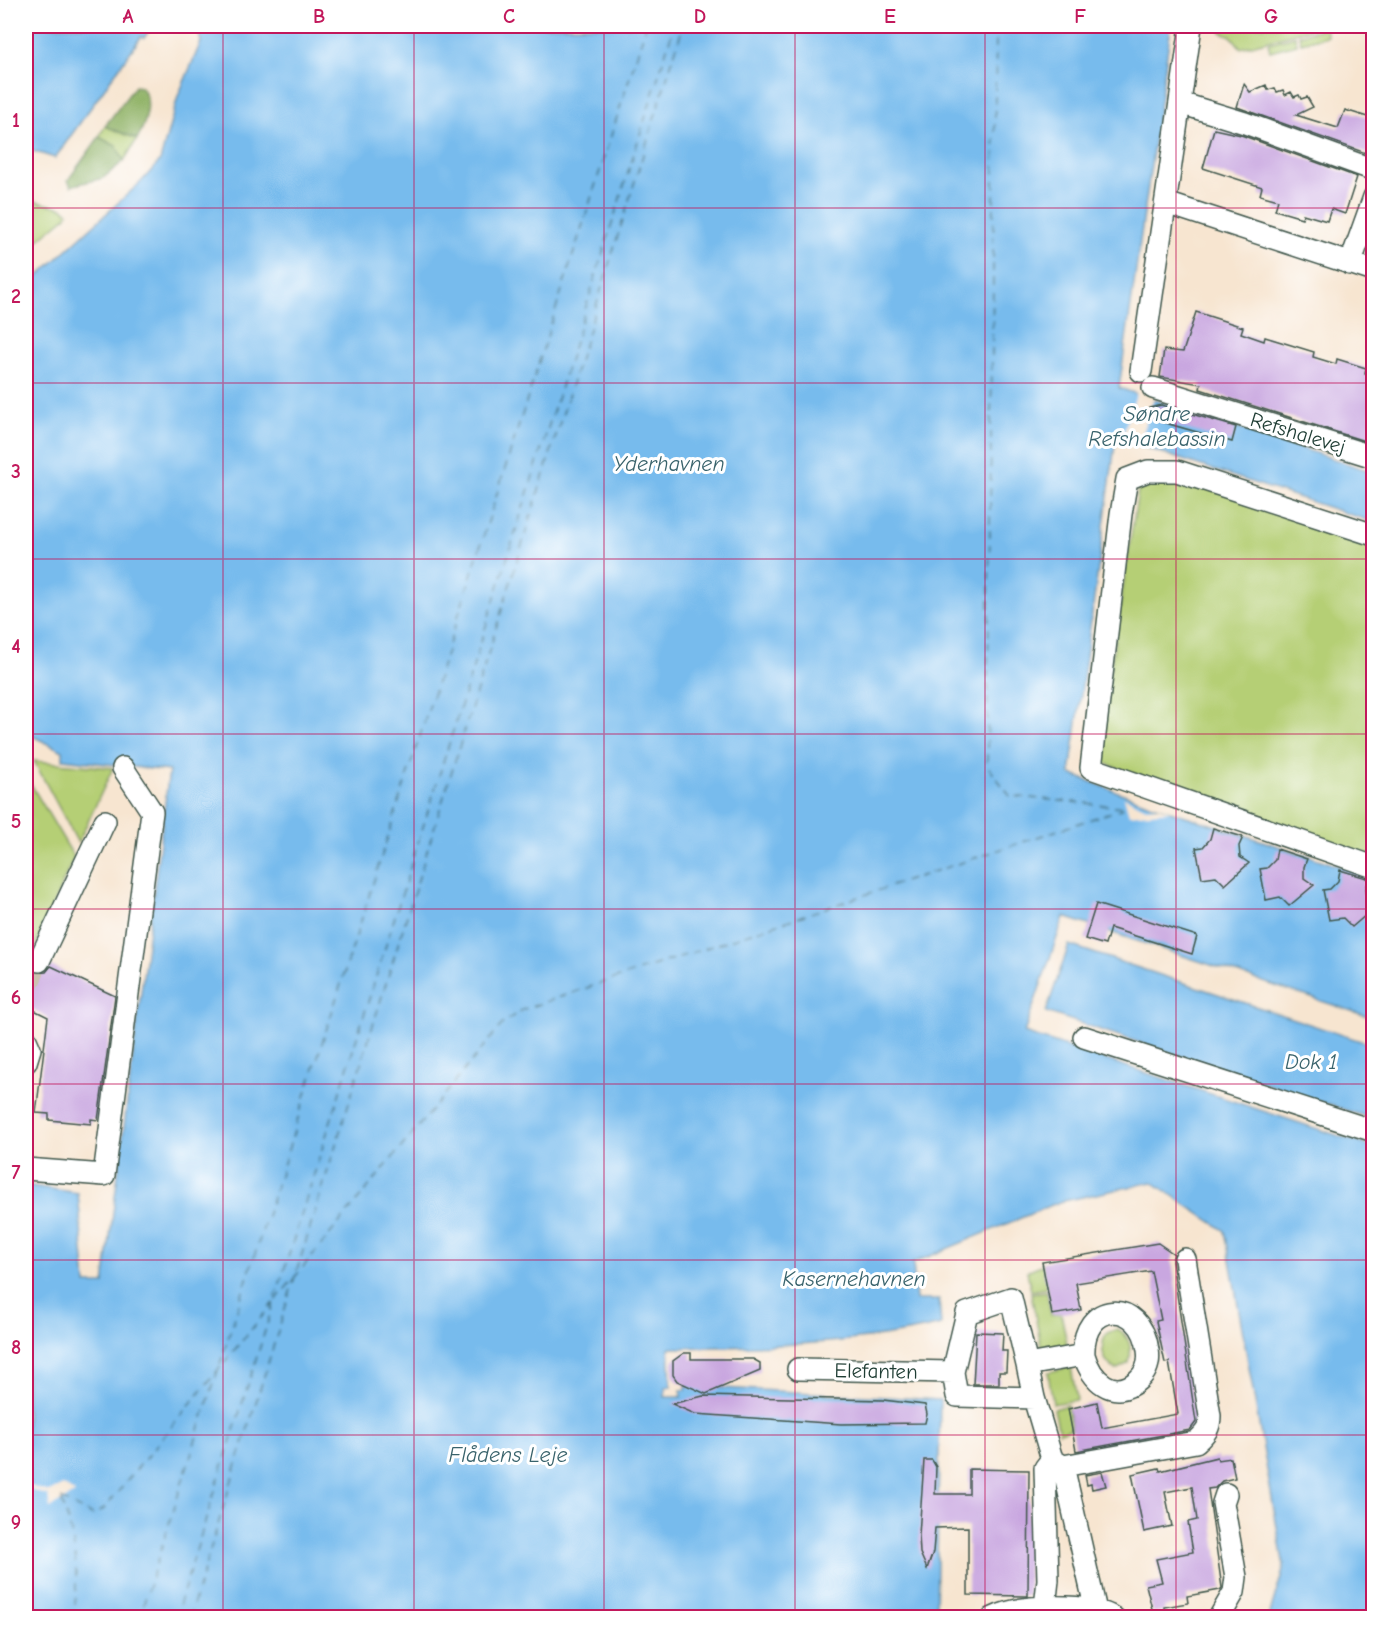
<svg xmlns="http://www.w3.org/2000/svg" width="1399" height="1643" viewBox="0 0 1399 1643" font-family="'Comic Neue',sans-serif">
	<style>
		.green { fill: #b5cf74; stroke: #6a8654; stroke-width: 1.5 }
		.forest { fill: #90b266; stroke: #58784d; stroke-width: 1.5 }
		.water { fill: #77bbed; stroke: #4b7c90; stroke-width: 1.5 }
		.pier { fill: #f7e5d0 }
		.lines { fill: none; stroke-linecap: round; stroke-linejoin: round }
		.ferry { stroke: #39636c; stroke-width: 1.5; stroke-dasharray: 8 6; stroke-linecap: butt }
		.building { fill: #c9a7e0 }
		.minor-tunnel { stroke: #ccc3b1; stroke-width: 21; stroke-dasharray: 21 10; stroke-linecap: butt }
		.minor-casing { stroke: #3f564b; stroke-width: 24 }
		.minor { stroke: #fff; stroke-width: 21 }
		.grid { fill: none; stroke: #c2185b; stroke-width: 1.5; stroke-opacity: 0.55 }
		.labels { text-anchor: middle; dominant-baseline: central; stroke-width: 6; stroke-linejoin: round; paint-order: stroke }
		.street-label { font-size: 21px; fill: #1f3d34; stroke: #fff }
		.water-label { font-size: 22px; font-style: italic; fill: #39636c; stroke: #fff }
		.neatline { fill: none; stroke: #c2185b; stroke-width: 2 }
		.grid-label { font-size: 20px; text-anchor: middle; font-weight: bold; fill: #c2185b }
	</style>
	<rect width="100%" height="100%" fill="#fff"/>
	<filter id="ink" filterUnits="userSpaceOnUse"><feTurbulence type="fractalNoise" baseFrequency=".0167" numOctaves="2"/><feDisplacementMap in="SourceGraphic" scale="12" xChannelSelector="R" yChannelSelector="G"/><feConvolveMatrix kernelMatrix="1 2 1 2 8 2 1 2 1" color-interpolation-filters="sRGB"/></filter>
	<filter id="wash" filterUnits="userSpaceOnUse"><feTurbulence type="fractalNoise" baseFrequency=".008" numOctaves="4" result="noise"/><feDisplacementMap in="SourceGraphic" scale="24" xChannelSelector="R" yChannelSelector="G"/><feGaussianBlur stdDeviation="1.35" result="paint"/><feColorMatrix in="noise" values="0 0 0 0 0 0 0 0 0 0 0 0 0 0 0 0 0 1.4 0 .05"/><feComposite in="paint" operator="in"/></filter>
	<g filter="url(#wash)">
		<rect width="100%" height="100%" fill="#f7e5d0"/>
		<path class="green" d="M 1222,26 L 1320,26 L 1241,48 L 1231,36 L 1221,32 Z
			M 1325,28 L 1327,36 L 1301,43 L 1299,35 Z
			M 1295,36 L 1297,44 L 1270,51 L 1268,43 Z
			M 105,126 L 137,139 L 124,161 L 116,146 L 99,137 Z
			M 26,199 L 63,208 L 68,212 L 67,216 L 32,245 L 26,241 Z
			M 1172,476 L 1373,543 L 1373,857 L 1101,762 L 1098,749 L 1138,491 L 1142,482 Z
			M 34,761 L 113,768 L 78,843 Z
			M 26,776 L 74,857 L 33,950 L 26,946 Z
			M 1043,1264 L 1047,1288 L 1031,1291 L 1027,1271 Z
			M 1047,1291 L 1051,1315 L 1061,1313 L 1067,1344 L 1065,1348 L 1042,1352 L 1031,1293 Z
			M 1117,1329 C 1131,1335 1132,1350 1129,1363 L 1116,1370 C 1102,1362 1099,1346 1107,1333 Z
			M 1071,1367 L 1077,1400 L 1053,1404 L 1048,1372 Z
			M 1067,1405 L 1072,1429 L 1059,1432 L 1054,1409 Z"/>
		<path class="forest" d="M 135,86 L 141,87 C 154,100 145,126 137,139 L 105,126 Z
			M 99,137 L 116,146 L 124,161 L 103,178 L 71,186 L 68,180 Z"/>
		<path class="water" d="M 26,26 L 152,26 L 144,38 L 141,37 L 55,158 L 26,149 Z
			M 194,26 L 1171,26 L 1119,388 L 1373,472 L 1373,522 L 1116,438 L 1070,774 L 1158,807 L 1373,877 L 1373,1018 L 1064,917 L 1024,1033 L 1373,1147 L 1373,1617 L 1269,1617 L 1284,1567 L 1225,1231 L 1152,1182 L 1059,1202 L 913,1263 L 916,1300 L 939,1300 L 941,1325 C 852,1346 760,1346 669,1348 L 671,1387 L 665,1387 L 665,1397 L 681,1397 L 681,1390 L 686,1390 L 686,1386 L 940,1400 L 936,1617 L 26,1617 L 26,1185 L 78,1193 L 86,1284 L 104,1284 L 169,771 L 63,759 L 63,751 L 26,733 L 26,287 L 141,182 L 160,161 L 178,96 L 201,42 L 198,29 Z
			M 1069,945 L 1373,1045 L 1373,1119 L 1046,1012 Z"/>
		<path class="pier" d="M 1137,391 L 1154,397 L 1138,449 L 1120,443 Z
			M 1124,797 L 1146,808 L 1158,807 L 1171,811 L 1129,815 Z
			M 26,1485 L 49,1492 L 63,1485 L 75,1493 L 50,1508 L 48,1496 L 26,1488 Z"/>
		<g class="lines">
			<path class="ferry" d="M 996,26 L 987,765 L 1010,796 L 1124,807
				M 276,1300 L 504,1022 L 524,1009 L 1127,807
				M 61,1499 L 92,1515 L 104,1509 L 273,1303
				M 61,1501 C 77,1539 78,1576 74,1618
				M 139,1618 L 646,26
				M 175,1618 L 674,26
				M 189,1618 L 683,26"/>
		</g>
		<g id="blocks">
			<path class="building" d="M 1244,84 L 1250,92 L 1266,85 L 1268,90 L 1275,88 L 1277,92 L 1283,90 L 1285,95 L 1291,92 L 1294,97 L 1299,95 L 1301,99 L 1307,97 L 1313,107 L 1296,115 L 1338,128 L 1345,110 L 1374,119 L 1374,156 L 1237,107 Z
				M 1214,129 L 1241,135 L 1357,177 L 1345,214 L 1331,209 L 1327,221 L 1303,214 L 1302,218 L 1275,210 L 1278,200 L 1260,195 L 1262,187 L 1203,168 Z
				M 1196,312 L 1243,327 L 1241,333 L 1264,341 L 1265,337 L 1314,352 L 1313,357 L 1336,364 L 1337,359 L 1366,368 L 1365,374 L 1374,377 L 1374,405 L 1370,416 L 1374,417 L 1374,434 L 1371,443 L 1200,389 L 1201,384 L 1160,377 L 1164,350 L 1183,352 Z
				M 1161,405 L 1236,427 L 1232,442 L 1155,420 L 1149,408 Z
				M 1213,828 L 1243,837 L 1239,846 L 1240,857 L 1249,863 L 1225,885 L 1216,876 L 1202,878 L 1196,848 L 1203,847 L 1210,839 Z
				M 1277,849 L 1307,859 L 1304,867 L 1304,878 L 1314,885 L 1289,906 L 1280,897 L 1266,900 L 1260,869 L 1267,868 L 1275,860 Z
				M 1340,870 L 1370,879 L 1366,888 L 1367,899 L 1374,903 L 1374,908 L 1352,927 L 1343,918 L 1329,920 L 1323,890 L 1330,889 L 1338,881 Z
				M 1096,904 L 1197,936 L 1192,954 L 1110,928 L 1105,945 L 1085,939 Z
				M 26,955 L 28,968 L 34,973 L 46,972 L 51,966 L 115,996 L 98,1120 L 91,1119 L 91,1124 L 49,1120 L 49,1114 L 36,1113 L 48,1017 L 26,1006 Z
				M 1158,1243 L 1174,1254 L 1172,1261 L 1196,1422 L 1190,1430 L 1076,1451 L 1068,1409 L 1097,1402 L 1102,1428 L 1178,1414 L 1169,1362 L 1165,1363 L 1156,1321 L 1161,1320 L 1151,1271 L 1076,1283 L 1081,1310 L 1052,1315 L 1042,1262 Z
				M 976,1332 L 1003,1333 L 1002,1351 L 1007,1351 L 1006,1372 L 999,1372 L 999,1384 L 973,1384 Z
				M 684,1353 L 691,1353 L 691,1359 L 753,1359 L 760,1363 L 760,1371 L 706,1394 L 677,1381 L 673,1375 L 673,1361 Z
				M 703,1396 L 883,1400 L 925,1405 L 927,1414 L 925,1423 L 841,1424 L 695,1414 L 672,1404 Z
				M 1217,1457 L 1218,1460 L 1231,1458 L 1235,1478 L 1222,1481 L 1215,1488 L 1208,1489 L 1222,1588 L 1220,1590 L 1187,1596 L 1188,1603 L 1164,1607 L 1165,1611 L 1153,1613 L 1146,1585 L 1162,1582 L 1156,1559 L 1193,1552 L 1188,1522 L 1197,1520 L 1192,1487 L 1165,1492 L 1172,1526 L 1144,1532 L 1132,1474 L 1159,1468 L 1160,1471 Z
				M 924,1460 L 932,1460 L 936,1467 L 935,1494 L 969,1494 L 969,1469 L 1029,1470 L 1028,1596 L 968,1595 L 968,1527 L 935,1528 L 933,1552 L 927,1569 L 920,1553 L 919,1535 Z
				M 1102,1472 L 1106,1486 L 1092,1489 L 1091,1484 L 1087,1485 L 1085,1475 Z"/>
		</g>
	</g>
	<g filter="url(#ink)">
		<use href="#blocks" fill-opacity="0" stroke="#3f564b" stroke-width="1.5"/>
		<g class="lines">
			<path class="minor-tunnel" d="M 26,989 L 39,961"/>
			<g class="minor-casing">
				<path id="minor" d="M 1180,103 L 1245,123 L 1374,170
					M 1166,203 L 1374,271
					M 1350,264 L 1374,197
					M 1141,371 L 1191,26
					M 1153,388 L 1374,457
					M 1374,535 L 1177,471 L 1148,471 L 1127,479 L 1121,514 L 1091,768 L 1374,867
					M 39,961 L 105,821
					M 1084,1037 L 1374,1131
					M 26,1040 L 30,1049 L 26,1062
					M 26,1169 L 104,1175 L 152,812 L 123,768
					M 1027,1365 L 1011,1298 L 967,1313 L 953,1372 L 957,1396 L 1034,1398 L 1052,1459 L 1063,1466 L 1096,1611
					M 798,1369 L 953,1372
					M 1034,1398 L 1027,1365 L 1084,1355 C 1081,1301 1141,1297 1148,1350 C 1150,1362 1147,1372 1138,1380 C 1114,1402 1091,1380 1084,1355
					M 1063,1466 L 1196,1442 C 1206,1433 1210,1428 1210,1416 L 1185,1259
					M 1045,1607 L 1048,1580 L 1045,1468 L 1052,1459
					M 993,1618 C 1020,1604 1089,1602 1114,1618
					M 1219,1618 L 1234,1592 L 1236,1577 L 1223,1503 L 1226,1494"/>
			</g>
			<use href="#minor" class="minor"/>
		</g>
	</g>
	<path class="grid" d="M 223,26 L 223,1618M 414,26 L 414,1618M 604,26 L 604,1618M 795,26 L 795,1618M 985,26 L 985,1618M 1176,26 L 1176,1618M 26,208 L 1374,208M 26,383 L 1374,383M 26,559 L 1374,559M 26,734 L 1374,734M 26,909 L 1374,909M 26,1084 L 1374,1084M 26,1260 L 1374,1260M 26,1435 L 1374,1435"/>
	<g class="labels">
		<g class="street-label">
			<text transform="translate(1298 433) rotate(17)">Refshalevej</text>
			<text transform="translate(876 1371) rotate(1)">Elefanten</text>
		</g>
		<g class="water-label">
			<text x="1157" y="414">Søndre<tspan x="1157" dy="25">Refshalebassin</tspan></text>
			<text x="669" y="464">Yderhavnen</text>
			<text x="1311" y="1062">Dok 1</text>
			<text x="854" y="1279">Kasernehavnen</text>
			<text x="508" y="1455">Flådens Leje</text>
		</g>
	</g>
	<rect width="1399" height="1643" fill="none" stroke="#fff" stroke-width="66"/>
	<rect x="33" y="33" width="1333" height="1577" class="neatline"/>
	<g class="grid-label">
		<text x="128" y="23">A</text>
		<text x="319" y="23">B</text>
		<text x="509" y="23">C</text>
		<text x="700" y="23">D</text>
		<text x="890" y="23">E</text>
		<text x="1080" y="23">F</text>
		<text x="1271" y="23">G</text>
		<text x="16" y="127">1</text>
		<text x="16" y="303">2</text>
		<text x="16" y="478">3</text>
		<text x="16" y="653">4</text>
		<text x="16" y="828">5</text>
		<text x="16" y="1004">6</text>
		<text x="16" y="1179">7</text>
		<text x="16" y="1354">8</text>
		<text x="16" y="1529">9</text>
	</g>
</svg>
